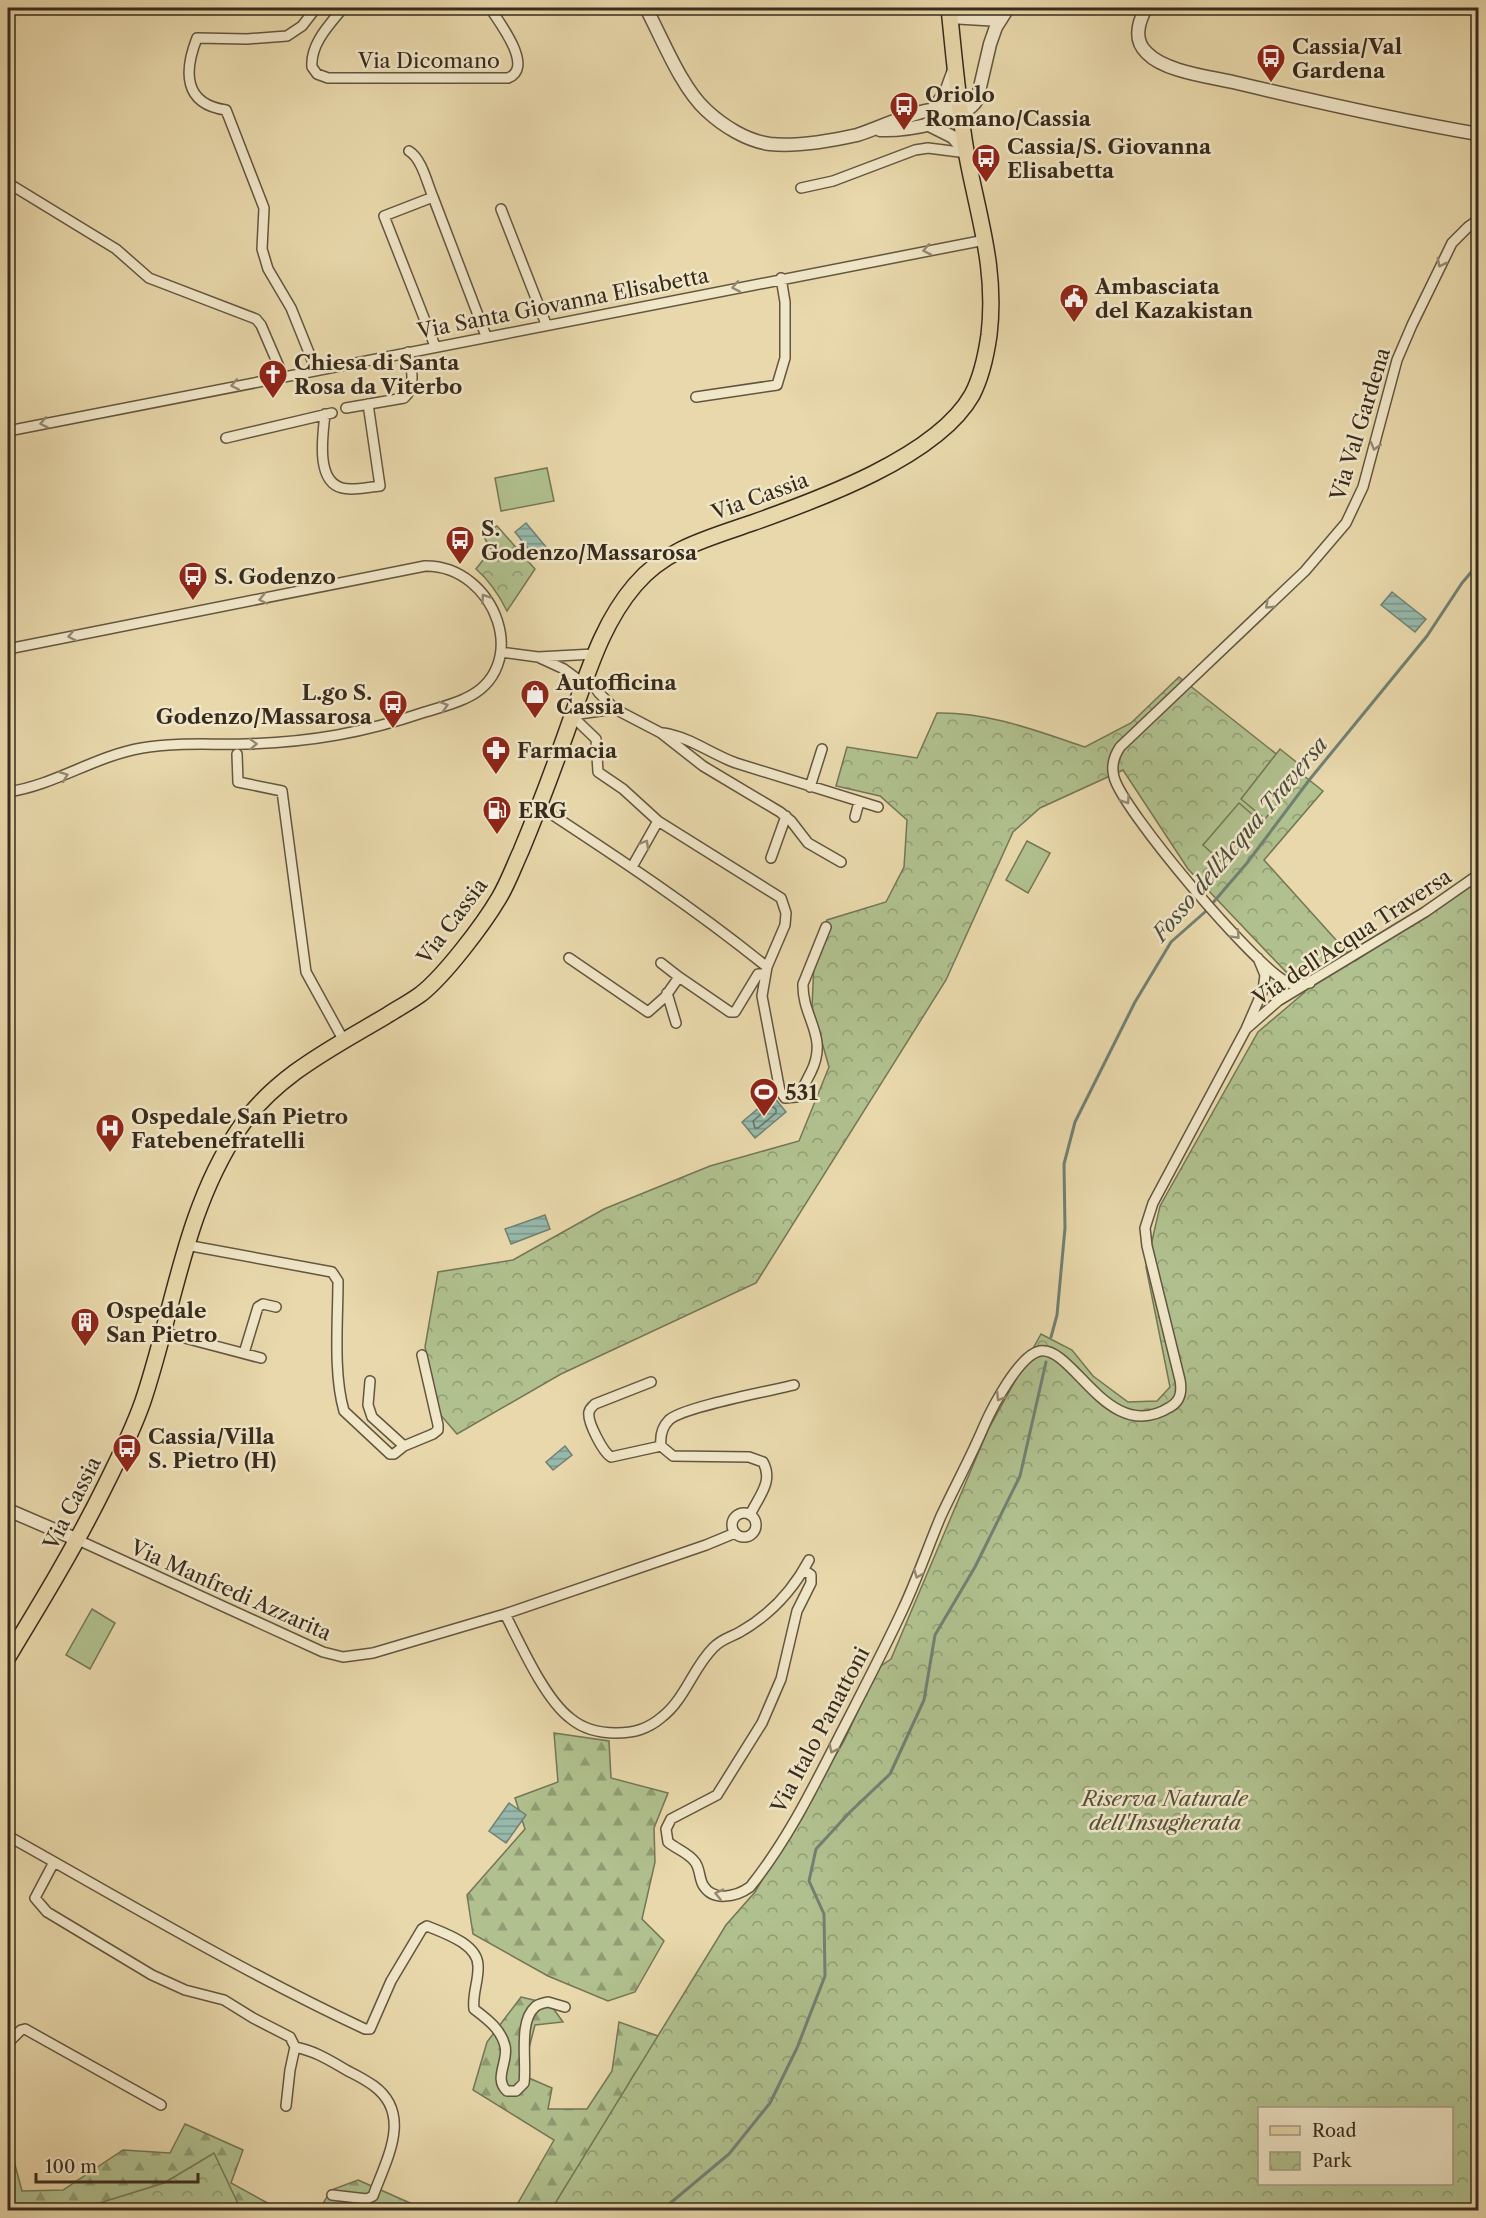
<svg xmlns="http://www.w3.org/2000/svg" width="1486" height="2218" viewBox="0 0 1486 2218" font-family="'Libre Caslon Text',serif">
	<style>
		.forest { fill: url(#forest-firs); stroke: #747656; stroke-width: 1.5 }
		.park { fill: url(#park-crowns); stroke: #747656; stroke-width: 1.5; fill-rule: evenodd }
		.garden { fill: #b0c08e; stroke: #747656; stroke-width: 1.5 }
		.water { fill: url(#water-rules); stroke: #718073; stroke-width: 1.5 }
		.lines { fill: none; stroke-linecap: round; stroke-linejoin: round }
		.shore { stroke: #677264; stroke-width: 1.5 }
		.stream { stroke: #718073; stroke-width: 3 }
		.minor-casing { stroke: #635640; stroke-width: 12 }
		.tertiary-casing { stroke: #635640; stroke-width: 15 }
		.primary-casing { stroke: #372b1d; stroke-width: 18 }
		.minor { stroke: #f0e6c8; stroke-width: 9 }
		.tertiary { stroke: #f0e6c8; stroke-width: 12 }
		.primary { stroke: #e8d8ab; stroke-width: 15 }
		.oneway { stroke: #948872 }
		.labels { text-anchor: middle; dominant-baseline: central; stroke-width: 5; stroke-linejoin: round; paint-order: stroke }
		.poi-label { font-size: 21px; font-weight: bold; fill: #372b1d; stroke: #f0e6c8; text-anchor: start }
		.street-label { font-size: 21px; fill: #372b1d; stroke: #f0e6c8 }
		.park-label { font-size: 21px; font-style: italic; fill: #555039; stroke: #f0e6c8 }
		.water-label { font-size: 22px; font-style: italic; fill: #4f4e41; stroke: #f0e6c8 }
	</style>
	<defs>
		<pattern id="forest-firs" width="22" height="20" patternUnits="userSpaceOnUse" patternTransform="scale(1.5)"><rect width="22" height="20" fill="#b0c08e"/><path d="M5 1l3.5 6h-7zM16 11l3.5 6h-7z" fill="#909c73"/></pattern>
		<pattern id="park-crowns" width="20" height="18" patternUnits="userSpaceOnUse" patternTransform="scale(1.5)"><rect width="20" height="18" fill="#b0c08e"/><path d="M2 6a3 3 0 1 1 6 0M12 15a3 3 0 1 1 6 0" fill="none" stroke="#909c73"/></pattern>
		<pattern id="water-rules" width="6" height="5" patternUnits="userSpaceOnUse" patternTransform="scale(1.5)"><rect width="6" height="5" fill="#97b9ac"/><path d="M0 2.5h6" fill="none" stroke="#7c978b"/></pattern>
	</defs>
	<rect width="100%" height="100%" fill="#e8d8ab"/>
	<filter id="stains"><feTurbulence type="fractalNoise" baseFrequency=".00333" numOctaves="4"/><feColorMatrix values="0 0 0 0 .2 0 0 0 0 .09 0 0 0 0 .02 0 0 0 .5 -.17"/></filter>
	<radialGradient id="worn" r=".72"><stop offset=".6" stop-color="#630" stop-opacity="0"/><stop offset="1" stop-color="#630" stop-opacity=".3"/></radialGradient>
	<path class="forest" d="M 554,1733 L 609,1741 L 611,1778 L 668,1793 L 654,1828 L 655,1862 L 642,1919 L 664,1941 L 635,1992 L 608,2001 L 548,1976 L 473,1934 L 467,1895 L 525,1829 L 515,1798 L 558,1782 Z
		M 521,1997 L 550,2004 L 563,2022 L 535,2025 L 522,2075 L 552,2088 L 548,2109 L 587,2109 L 612,2071 L 619,2022 L 661,2037 L 565,2210 L 514,2210 L 554,2140 L 473,2090 L 487,2042 Z
		M 185,2124 L 243,2150 L 231,2183 L 273,2206 L 269,2210 L 8,2210 L 8,2154 L 14,2161 L 22,2191 L 63,2190 L 123,2150 L 170,2153 Z
		M 358,2180 L 426,2210 L 319,2210 L 331,2190 Z"/>
	<path class="park" d="M 497,526 L 535,569 L 507,611 C 499,595 490,581 476,569 L 491,550 L 482,533 Z
		M 1179,677 L 1323,791 L 1264,860 L 1355,961 L 1478,879 L 1478,2210 L 551,2210 L 726,1925 L 755,1892 L 844,1741 L 878,1668 L 891,1659 L 988,1430 L 1041,1334 L 1072,1350 L 1093,1376 L 1128,1402 L 1157,1401 L 1170,1387 L 1146,1267 L 1160,1206 L 1258,1032 L 1305,992 L 1188,869 L 1123,770 L 1040,808 L 1013,832 L 946,980 L 756,1283 L 561,1374 L 457,1434 L 438,1412 L 425,1347 L 438,1272 L 513,1260 L 604,1209 L 710,1166 L 799,1141 L 829,1067 L 812,1007 L 815,941 L 827,920 L 886,902 L 904,867 L 907,820 L 880,796 L 836,786 L 847,747 L 917,758 L 937,713 C 989,712 1037,731 1085,747 L 1131,723 ZM 1260,2108 L 1452,2108 L 1452,2184 L 1260,2184 Z
		M 214,2153 L 241,2210 L 77,2210 L 164,2183 Z"/>
	<path class="garden" d="M 547,468 L 554,501 L 501,511 L 495,478 Z
		M 1280,749 L 1305,769 L 1265,819 L 1241,799 Z
		M 1239,803 L 1262,823 L 1225,865 L 1203,845 Z
		M 1027,841 L 1050,853 L 1028,893 L 1006,880 Z
		M 92,1609 L 115,1623 L 90,1669 L 66,1655 Z"/>
	<path class="water" d="M 526,523 L 546,547 L 535,557 L 515,532 Z
		M 1392,592 L 1426,619 L 1415,632 L 1381,605 Z
		M 773,1096 L 786,1112 L 755,1138 L 742,1122 Z
		M 545,1215 L 550,1229 L 511,1244 L 505,1229 Z
		M 565,1446 L 572,1455 L 553,1470 L 546,1462 Z
		M 509,1803 L 526,1815 L 506,1843 L 489,1831 Z"/>
	<g class="lines">
		<path class="shore" d="M 771,1106 L 776,1109 L 776,1113 L 758,1128 L 755,1128 L 753,1121 Z"/>
		<path class="stream" d="M 1051,1337 L 1057,1315 L 1065,1228 L 1064,1164 L 1075,1122 L 1135,1002 L 1171,942 L 1205,912 L 1247,863 L 1310,779 L 1427,636 L 1462,583 L 1478,564
			M 662,2210 L 729,2154 L 770,2103 L 797,2048 L 825,1976 L 824,1914 L 809,1881 L 816,1849 L 850,1812 L 890,1774 L 924,1700 L 935,1635 L 975,1567 L 1020,1476 L 1046,1362"/>
		<g class="minor-casing">
			<path id="minor" d="M 316,8 L 302,26 L 287,36 L 247,39 L 197,38 C 184,71 183,104 226,110 L 264,208 L 262,249 L 268,269 L 291,308 L 316,370
				M 343,8 C 330,24 310,44 312,67 L 317,74 L 328,78 L 508,78 C 535,68 499,22 490,8
				M 409,151 C 422,159 427,183 433,197
				M 8,183 L 116,249 L 149,278 L 256,319 L 261,325 L 283,376
				M 801,188 L 833,181 L 915,150 L 928,148 L 967,153
				M 501,209 L 546,324
				M 435,346 L 384,216 L 433,197 L 486,336
				M 696,397 L 777,385 L 785,358 L 785,302 L 781,278
				M 346,408 L 404,398 C 417,387 411,366 408,352
				M 325,414 C 323,434 315,481 342,488 C 353,491 368,487 380,486 L 368,404
				M 8,431 L 985,240
				M 226,438 L 332,413
				M 8,649 L 425,566 C 496,565 534,669 464,699 C 451,705 438,708 425,712 C 363,733 311,742 246,744 C 211,745 177,742 142,748 C 95,756 55,785 8,792
				M 501,652 L 538,657 L 594,654
				M 540,658 L 564,669 L 583,683
				M 586,675 L 599,693 L 615,709 L 661,733 L 703,766 L 780,812 L 791,821 L 808,843 L 841,862
				M 572,715 L 615,709
				M 572,716 L 596,739 L 598,772 L 623,789 L 658,821 L 781,898 L 786,913 L 785,925 L 767,967 L 762,996 L 780,1091 L 785,1098 L 796,1097 C 803,1090 806,1081 811,1072 C 829,1036 802,1018 803,984 L 826,927
				M 663,733 C 690,737 711,754 736,763 L 878,807
				M 237,754 L 238,782 L 282,791 L 306,972 L 344,1041
				M 810,787 L 822,749
				M 539,806 C 617,857 694,908 767,967
				M 855,817 L 859,802
				M 771,858 L 786,816
				M 632,867 L 658,821
				M 569,958 L 648,1012 L 665,997 L 679,977 L 730,1012 L 735,1012 L 758,974 L 765,974
				M 661,963 L 679,977
				M 1310,983 C 1302,984 1294,986 1287,982 C 1256,968 1122,810 1114,777 C 1111,766 1114,756 1120,747 L 1305,571 L 1346,523 L 1363,487 L 1397,360 L 1412,325 L 1452,243 L 1468,227 L 1478,220
				M 667,993 L 676,1023
				M 1246,1029 L 1278,1001 L 1425,912 L 1478,875
				M 186,1245 L 332,1272 L 338,1281 C 338,1321 333,1373 344,1411 L 390,1454 L 394,1454 L 404,1446 L 372,1417 L 368,1405 L 370,1381
				M 162,1332 L 261,1358
				M 244,1353 L 258,1307 L 263,1304 L 276,1307
				M 651,1382 L 595,1404 C 592,1407 590,1408 589,1412 C 587,1422 603,1452 611,1457 L 661,1446
				M 404,1446 L 433,1434 L 438,1430 L 438,1425 L 422,1355
				M732 1525a12 12 0 1 1 24 0a12 12 0 1 1-24 0Z
				M 750,1515 C 758,1497 774,1482 763,1462 L 749,1457 L 673,1456 L 661,1446 C 660,1437 662,1427 669,1420 C 683,1407 770,1391 794,1385
				M 78,1540 L 323,1652 L 343,1657 L 373,1653 L 505,1614 L 706,1545 L 735,1533
				M 804,1570 L 811,1575 L 811,1583 L 797,1611 L 781,1679 L 762,1723 L 717,1795 L 671,1819 L 666,1829 L 668,1842 C 676,1849 689,1853 695,1862 C 700,1868 699,1878 703,1885 C 713,1902 736,1897 750,1887 C 788,1840 815,1784 842,1731 C 863,1690 884,1650 903,1609 C 917,1579 928,1547 941,1516 C 955,1486 971,1457 984,1426 C 992,1408 1019,1355 1040,1351 C 1074,1346 1108,1446 1170,1407 C 1181,1401 1182,1391 1180,1380 L 1147,1246 L 1145,1228 L 1153,1203 L 1246,1029 L 1263,990 L 1265,975 L 1258,958
				M 505,1614 C 520,1643 544,1698 570,1718 C 583,1729 599,1733 616,1733 C 634,1733 648,1729 662,1717 C 685,1699 693,1668 713,1648 C 721,1639 731,1637 740,1632 C 770,1615 793,1590 809,1560
				M 8,1836 C 126,1902 243,1972 365,2029 L 370,2029 L 391,1981 L 422,1929 L 427,1926 C 444,1933 478,1944 478,1966 C 479,1980 472,1994 474,2009 C 487,2019 501,2029 505,2046 C 509,2061 493,2079 507,2091 L 516,2091 L 524,2083 C 527,2062 518,2022 535,2007 C 538,2004 544,2003 548,2002 L 565,2007
				M 54,1862 L 35,1898 L 47,1912 L 152,1975 L 185,1990 L 224,2000 L 253,2018 L 290,2037 L 295,2047 L 290,2070 L 286,2106
				M 8,2043 L 21,2030 L 25,2029 L 161,2105
				M 295,2047 C 316,2051 332,2062 350,2072 C 358,2076 367,2081 374,2086 C 413,2115 386,2160 373,2196 L 367,2199 L 332,2195"/>
		</g>
		<g class="tertiary-casing">
			<path id="tertiary" d="M 646,8 C 662,38 681,87 706,110 C 723,126 747,141 770,144 C 798,147 830,141 857,135 C 878,129 943,96 961,113
				M 1146,8 C 1138,23 1133,40 1147,53 C 1165,72 1212,77 1237,83 C 1317,102 1397,120 1478,134
				M 950,17 L 1000,20
				M 932,110 L 946,92 L 954,70
				M 927,124 L 953,137 L 966,152
				M 880,130 C 904,131 964,122 977,100 L 990,44 L 996,27 L 1008,8
				M 8,1510 L 78,1540"/>
		</g>
		<g class="primary-casing">
			<path id="primary" d="M 8,1657 C 42,1601 76,1545 105,1486 C 119,1458 133,1430 143,1401 C 174,1309 184,1211 239,1129 C 275,1076 332,1048 386,1016 C 397,1009 410,1002 421,994 C 445,975 483,925 499,898 C 508,883 514,866 521,851 C 541,803 559,754 576,705 C 591,663 605,620 635,585 C 665,549 709,538 752,523 C 817,500 937,457 972,395 C 982,376 986,356 989,335 C 997,267 978,217 966,151 C 958,104 954,56 949,8"/>
		</g>
		<use href="#minor" class="minor"/>
		<use href="#tertiary" class="tertiary"/>
		<use href="#primary" class="primary"/>
	</g>
	<defs><path id="oneway-chevron" d="M-2-3.5L2.5 0L-2 3.5" fill="none" stroke-width="1.6" stroke-linecap="round" stroke-linejoin="round" transform="scale(1.5)"/></defs>
	<g class="oneway">
		<use href="#oneway-chevron" transform="translate(927 250) rotate(169)"/>
		<use href="#oneway-chevron" transform="translate(1441 263) rotate(117)"/>
		<use href="#oneway-chevron" transform="translate(736 287) rotate(169)"/>
		<use href="#oneway-chevron" transform="translate(235 385) rotate(169)"/>
		<use href="#oneway-chevron" transform="translate(44 423) rotate(169)"/>
		<use href="#oneway-chevron" transform="translate(1375 446) rotate(105)"/>
		<use href="#oneway-chevron" transform="translate(485 598) rotate(-124)"/>
		<use href="#oneway-chevron" transform="translate(263 599) rotate(168)"/>
		<use href="#oneway-chevron" transform="translate(1269 605) rotate(137)"/>
		<use href="#oneway-chevron" transform="translate(72 636) rotate(168)"/>
		<use href="#oneway-chevron" transform="translate(444 706) rotate(-18)"/>
		<use href="#oneway-chevron" transform="translate(253 744) rotate(-2)"/>
		<use href="#oneway-chevron" transform="translate(64 776) rotate(-21)"/>
		<use href="#oneway-chevron" transform="translate(1126 800) rotate(56)"/>
		<use href="#oneway-chevron" transform="translate(645 844) rotate(-60)"/>
		<use href="#oneway-chevron" transform="translate(1236 935) rotate(47)"/>
		<use href="#oneway-chevron" transform="translate(1000 1397) rotate(122)"/>
		<use href="#oneway-chevron" transform="translate(918 1574) rotate(112)"/>
		<use href="#oneway-chevron" transform="translate(833 1749) rotate(117)"/>
		<use href="#oneway-chevron" transform="translate(719 1894) rotate(-167)"/>
	</g>
	<defs>
		<g id="bus-pin" transform="scale(1.5)"><path d="M0 17L-7.5 6A9.5 9.5 0 1 1 7.5 6Z" fill="#8f2418" stroke="#f0e6c8"/><path d="M-5-6H5V4H4V6H2V4H-2V6H-4V4H-5ZM-3.5-4V0h7V-4ZM-3.5 1.2v1.5H-2V1.2ZM2 1.2v1.5H3.5V1.2Z" fill="#fff"/></g>
		<g id="civic-pin" transform="scale(1.5)"><path d="M0 17L-7.5 6A9.5 9.5 0 1 1 7.5 6Z" fill="#8f2418" stroke="#f0e6c8"/><path d="M-.6-6.5H3V-4.5H.6V-3L4-1V1h2V6H-6V1h2V-1L-.6-3ZM-1.2 2.5V6h2.4V2.5Z" fill="#fff"/></g>
		<g id="church-pin" transform="scale(1.5)"><path d="M0 17L-7.5 6A9.5 9.5 0 1 1 7.5 6Z" fill="#8f2418" stroke="#f0e6c8"/><path d="M-1.2-6h2.4v3.5h3.3v2.4h-3.3V6h-2.4V-.1h-3.3v-2.4h3.3Z" fill="#fff"/></g>
		<g id="shop-pin" transform="scale(1.5)"><path d="M0 17L-7.5 6A9.5 9.5 0 1 1 7.5 6Z" fill="#8f2418" stroke="#f0e6c8"/><path d="M-5-2.5h2.3a2.7 3.5 0 0 1 5.4 0H5L5.5 6h-11ZM-1.5-2.5h3a1.5 2.3 0 0 0-3 0Z" fill="#fff"/></g>
		<g id="pharmacy-pin" transform="scale(1.5)"><path d="M0 17L-7.5 6A9.5 9.5 0 1 1 7.5 6Z" fill="#8f2418" stroke="#f0e6c8"/><path d="M-2-6h4v4h4v4h-4v4h-4v-4h-4v-4h4Z" fill="#fff"/></g>
		<g id="fuel-pin" transform="scale(1.5)"><path d="M0 17L-7.5 6A9.5 9.5 0 1 1 7.5 6Z" fill="#8f2418" stroke="#f0e6c8"/><path d="M-5.5-6h7V0h2V4h1.3V-2.5L3-4.5l.8-.8L6-3V5H2.5V1h-1V6h-7ZM-4.2-4.7v3.2H.2V-4.7Z" fill="#fff"/></g>
		<g id="stadium-pin" transform="scale(1.5)"><path d="M0 17L-7.5 6A9.5 9.5 0 1 1 7.5 6Z" fill="#8f2418" stroke="#f0e6c8"/><path d="M0-5a6.5 5 0 1 0 0 10a6.5 5 0 1 0 0-10ZM-3.5-1.8h7v3.6h-7Z" fill="#fff"/></g>
		<g id="hospital-pin" transform="scale(1.5)"><path d="M0 17L-7.5 6A9.5 9.5 0 1 1 7.5 6Z" fill="#8f2418" stroke="#f0e6c8"/><path d="M-5-5h3v3.5h4V-5h3V5h-3V1.5h-4V5h-3Z" fill="#fff"/></g>
		<g id="building-pin" transform="scale(1.5)"><path d="M0 17L-7.5 6A9.5 9.5 0 1 1 7.5 6Z" fill="#8f2418" stroke="#f0e6c8"/><path d="M-4-6H4V6H1V3H-1V6H-4ZM-2.5-4.3h1.7v1.8h-1.7ZM.8-4.3h1.7v1.8H.8ZM-2.5-1h1.7V.8h-1.7ZM.8-1h1.7V.8H.8Z" fill="#fff"/></g>
	</defs>
	<g fill-rule="evenodd">
		<use href="#bus-pin" x="1271" y="58"/>
		<use href="#bus-pin" x="904" y="106"/>
		<use href="#bus-pin" x="986" y="158"/>
		<use href="#civic-pin" x="1074" y="298"/>
		<use href="#church-pin" x="273" y="374"/>
		<use href="#bus-pin" x="460" y="540"/>
		<use href="#bus-pin" x="193" y="576"/>
		<use href="#shop-pin" x="535" y="694"/>
		<use href="#bus-pin" x="393" y="704"/>
		<use href="#pharmacy-pin" x="496" y="750"/>
		<use href="#fuel-pin" x="497" y="810"/>
		<use href="#stadium-pin" x="764" y="1092"/>
		<use href="#hospital-pin" x="110" y="1128"/>
		<use href="#building-pin" x="85" y="1322"/>
		<use href="#bus-pin" x="127" y="1448"/>
	</g>
	<g class="labels">
		<g class="poi-label">
			<text x="1292" y="46">Cassia/Val<tspan x="1292" dy="24">Gardena</tspan></text>
			<text x="925" y="94">Oriolo<tspan x="925" dy="24">Romano/Cassia</tspan></text>
			<text x="1007" y="146">Cassia/S. Giovanna<tspan x="1007" dy="24">Elisabetta</tspan></text>
			<text x="1095" y="286">Ambasciata<tspan x="1095" dy="24">del Kazakistan</tspan></text>
			<text x="294" y="362">Chiesa di Santa<tspan x="294" dy="24">Rosa da Viterbo</tspan></text>
			<text x="481" y="528">S.<tspan x="481" dy="24">Godenzo/Massarosa</tspan></text>
			<text x="214" y="576">S. Godenzo</text>
			<text x="556" y="682">Autofficina<tspan x="556" dy="24">Cassia</tspan></text>
			<text x="372" y="692" text-anchor="end">L.go S.<tspan x="372" dy="24">Godenzo/Massarosa</tspan></text>
			<text x="517" y="750">Farmacia</text>
			<text x="518" y="810">ERG</text>
			<text x="785" y="1092">531</text>
			<text x="131" y="1116">Ospedale San Pietro<tspan x="131" dy="24">Fatebenefratelli</tspan></text>
			<text x="106" y="1310">Ospedale<tspan x="106" dy="24">San Pietro</tspan></text>
			<text x="148" y="1436">Cassia/Villa<tspan x="148" dy="24">S. Pietro (H)</tspan></text>
		</g>
		<g class="street-label">
			<text x="429" y="60">Via Dicomano</text>
			<text transform="translate(563 303) rotate(-11)">Via Santa Giovanna Elisabetta</text>
			<text transform="translate(1360 424) rotate(-73)">Via Val Gardena</text>
			<text transform="translate(760 496) rotate(-20)">Via Cassia</text>
			<text transform="translate(452 921) rotate(-53)">Via Cassia</text>
			<text transform="translate(1352 937) rotate(-33)">Via dell'Acqua Traversa</text>
			<text transform="translate(72 1503) rotate(-63)">Via Cassia</text>
			<text transform="translate(231 1590) rotate(24)">Via Manfredi Azzarita</text>
			<text transform="translate(820 1730) rotate(-62)">Via Italo Panattoni</text>
		</g>
		<g class="park-label">
			<text x="1165" y="1798">Riserva Naturale<tspan x="1165" dy="24">dell'Insugherata</tspan></text>
		</g>
		<g class="water-label">
			<text transform="translate(1240 839) rotate(-50)">Fosso dell'Acqua Traversa</text>
		</g>
	</g>
	<rect width="1486" height="2218" fill="none" stroke="#e8d8ab" stroke-width="30"/>
	<rect x="9" y="9" width="1468" height="2200" fill="none" stroke="#372b1d" stroke-width="3"/>
	<rect x="15" y="15" width="1456" height="2188" fill="none" stroke="#372b1d" stroke-width="1.5"/>
	<rect x="1258" y="2107" width="195" height="78" fill="#f0e6c8" stroke="#a69b84" stroke-width="1.5"/>
	<rect x="1270" y="2126" width="30" height="9" fill="#e8d8ab" stroke="#a69b84" stroke-width="1.5"/>
	<text x="1312" y="2137" font-size="18" fill="#372b1d">Road</text>
	<rect x="1270" y="2152" width="30" height="18" fill="url(#park-crowns)" stroke="#a69b84" stroke-width="1.5"/>
	<text x="1312" y="2167" font-size="18" fill="#372b1d">Park</text>
	<path d="M36 2173v9h162v-9" fill="none" stroke="#372b1d" stroke-width="3"/>
	<text x="45" y="2173" font-size="18" fill="#372b1d" stroke="#f0e6c8" stroke-width="4.5" paint-order="stroke">100 m</text>
	<rect width="100%" height="100%" filter="url(#stains)"/>
	<rect width="100%" height="100%" fill="url(#worn)"/>
</svg>
